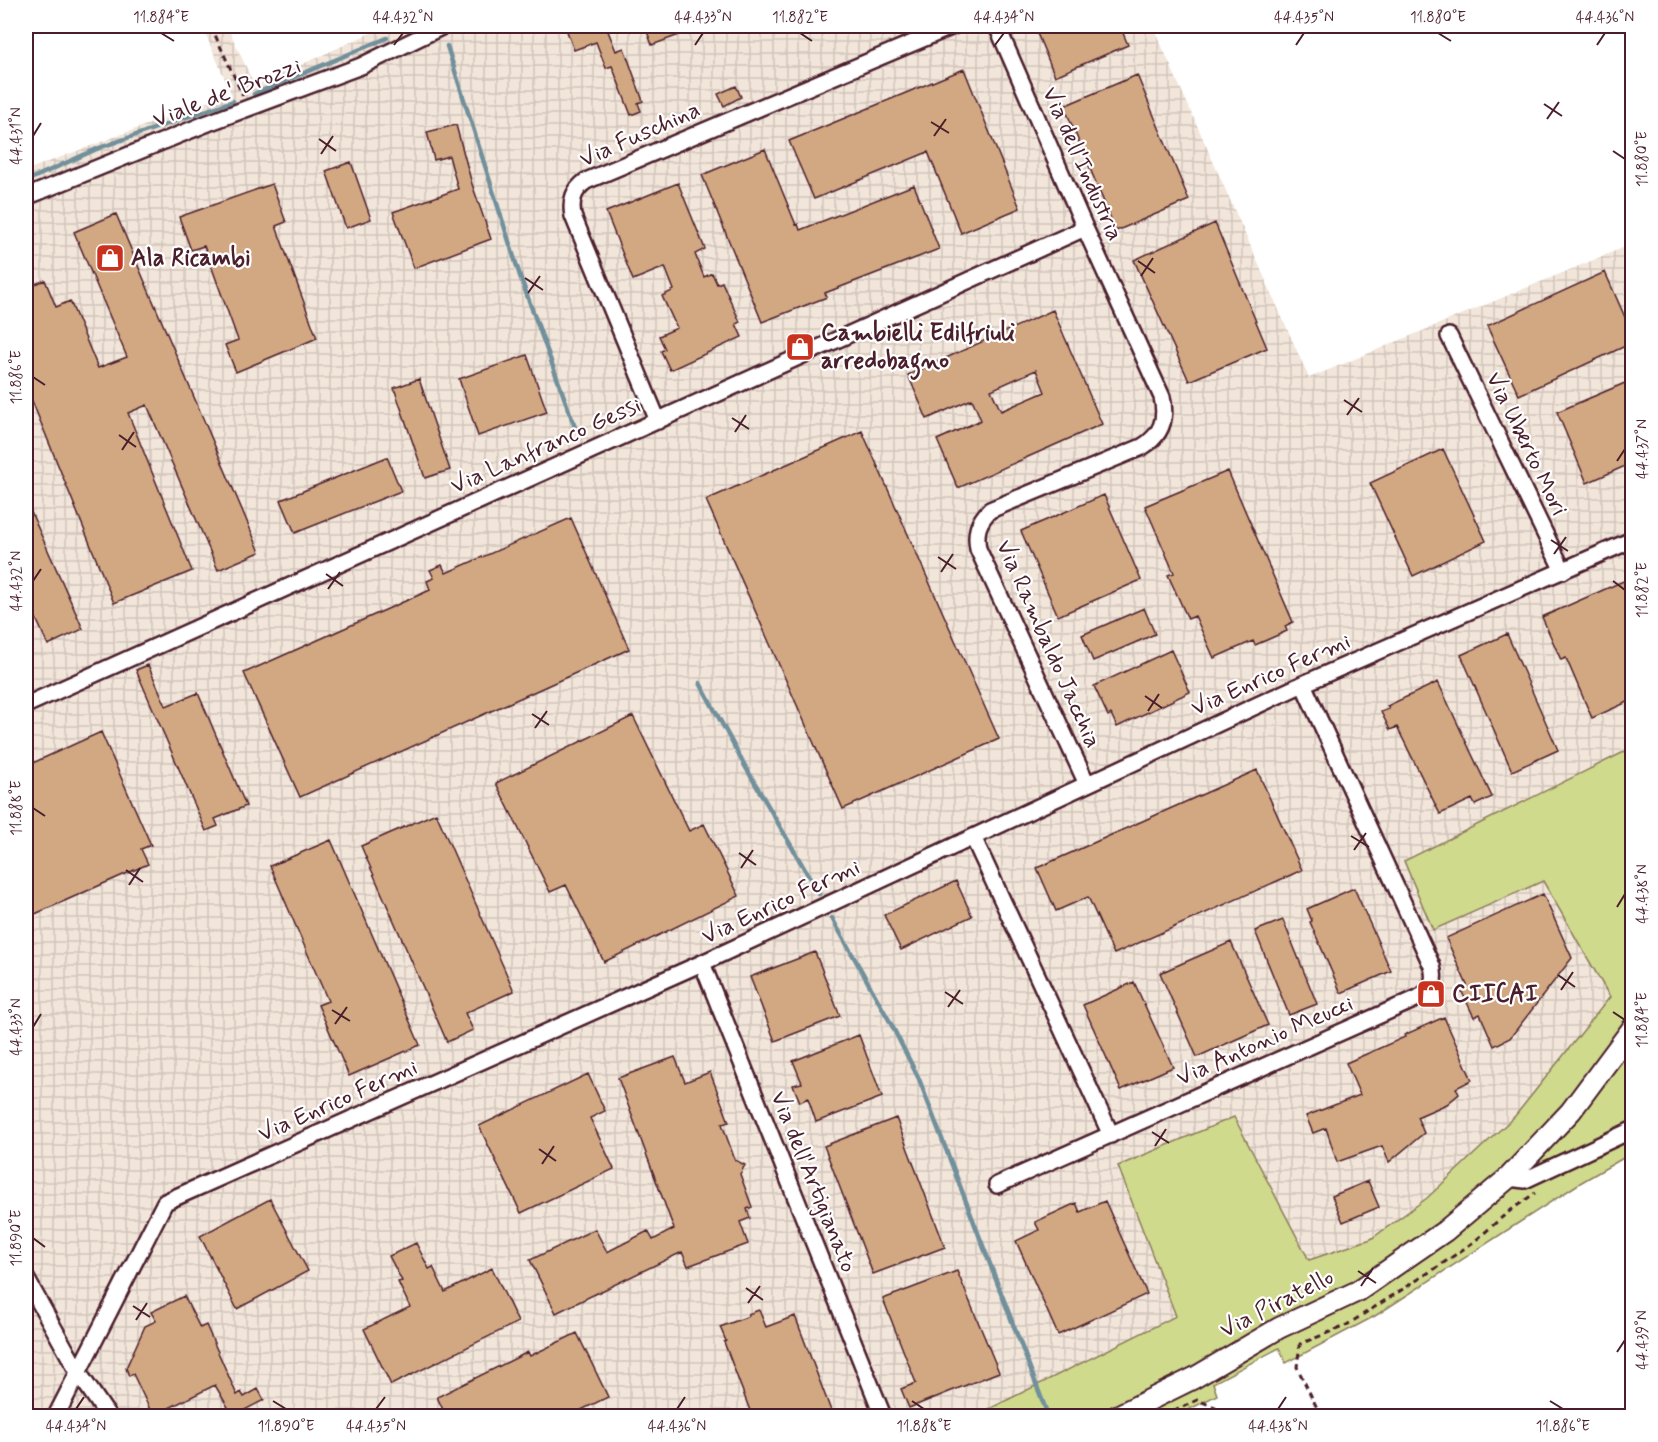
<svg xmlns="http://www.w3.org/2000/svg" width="1658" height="1442" viewBox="0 0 1658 1442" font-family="Mynerve,sans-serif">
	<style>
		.industrial { fill: url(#industrial-grid) }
		.grass { fill: #cfda8d; stroke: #8c7c5c; stroke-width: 1.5 }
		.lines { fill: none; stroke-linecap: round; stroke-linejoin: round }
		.stream { stroke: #71909b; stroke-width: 4.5 }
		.building { fill: #d2a883; stroke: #4a1f2b; stroke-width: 1.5; fill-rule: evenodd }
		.minor-casing { stroke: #4a1f2b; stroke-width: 20 }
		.major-casing { stroke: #4a1f2b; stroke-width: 24 }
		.path { stroke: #4a1f2b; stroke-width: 3; stroke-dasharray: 6 4.5; stroke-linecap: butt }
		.minor { stroke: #fff; stroke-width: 15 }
		.major { stroke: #fff; stroke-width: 20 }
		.ticks { fill: none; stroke: #4a1f2b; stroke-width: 2 }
		.labels { text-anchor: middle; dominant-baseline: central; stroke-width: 4.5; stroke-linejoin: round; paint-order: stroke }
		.street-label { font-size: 24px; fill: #4a1f2b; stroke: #fff }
		.poi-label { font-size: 24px; font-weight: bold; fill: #4a1f2b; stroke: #fff; text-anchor: start }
		.neatline { fill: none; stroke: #4a1f2b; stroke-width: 2 }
		.ticks-label { font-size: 15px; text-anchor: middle; fill: #4a1f2b }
	</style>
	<defs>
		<pattern id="industrial-grid" width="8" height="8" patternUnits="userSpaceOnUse" patternTransform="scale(1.5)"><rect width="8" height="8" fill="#f2e5da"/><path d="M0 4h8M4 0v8" fill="none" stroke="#d1c4bb"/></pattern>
	</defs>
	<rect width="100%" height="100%" fill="#fff"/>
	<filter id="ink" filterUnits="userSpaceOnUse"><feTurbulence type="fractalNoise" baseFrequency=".0167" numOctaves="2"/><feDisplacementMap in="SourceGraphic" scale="12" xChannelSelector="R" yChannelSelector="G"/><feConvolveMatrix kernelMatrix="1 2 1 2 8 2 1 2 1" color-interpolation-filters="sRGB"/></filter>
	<g filter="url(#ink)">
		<path class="industrial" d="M 202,26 L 227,26 L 255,86 L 379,29 L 377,26 L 1153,26 L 1309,378 L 1632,244 L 1632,748 L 1521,804 L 1433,930 L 1543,880 L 1610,997 L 1515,1116 L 1427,1198 L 1371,1239 L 1309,1260 L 1235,1117 L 1118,1167 L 1176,1316 L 975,1416 L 26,1416 L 26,155 L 32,168 L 231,93 Z"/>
		<path class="grass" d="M 1632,748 L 1632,1153 L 1580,1183 L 1375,1316 L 1286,1363 L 1279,1348 L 1213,1383 L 1217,1395 L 1177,1416 L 975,1416 L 1176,1316 L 1118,1166 L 1234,1117 L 1309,1260 L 1371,1239 L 1427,1198 L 1515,1116 L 1610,997 L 1543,881 L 1433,930 L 1404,861 Z"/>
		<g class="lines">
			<path class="stream" d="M 407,27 L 409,26
				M 447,46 L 520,276 L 576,430
				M 254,94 L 387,38
				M 26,181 L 99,148 L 233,101
				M 700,683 L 741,759 L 819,894
				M 832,918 L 889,1020 L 919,1079 L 1046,1410"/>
		</g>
		<path class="building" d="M 565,26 L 606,26 L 616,51 L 624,48 L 643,101 L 638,103 L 641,111 L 631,115 L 612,66 L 606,68 L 596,42 L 574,50 Z
			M 645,26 L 700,26 L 701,27 L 652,45 Z
			M 1034,26 L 1120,26 L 1128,45 L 1055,76 Z
			M 964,69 L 1020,208 L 961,233 L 928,152 L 814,199 L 789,141 Z
			M 1137,75 L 1189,200 L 1116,231 L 1064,106 Z
			M 736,86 L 741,97 L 724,106 L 718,94 Z
			M 456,125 L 472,184 L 491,239 L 414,268 L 393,212 L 458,189 L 449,156 L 434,160 L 427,132 Z
			M 765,149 L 796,225 L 798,224 L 800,230 L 914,185 L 939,249 L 825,293 L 827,297 L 762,322 L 702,175 Z
			M 351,162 L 371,219 L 346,228 L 326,171 Z
			M 678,183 L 705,249 L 695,254 L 704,277 L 712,273 L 717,284 L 722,282 L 740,322 L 736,324 L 742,337 L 670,370 L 661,351 L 665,349 L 659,336 L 677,328 L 662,296 L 674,290 L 665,267 L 633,280 L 606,212 Z
			M 272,184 L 286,222 L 276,226 L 317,338 L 236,372 L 225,345 L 238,340 L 204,246 L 191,250 L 179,217 Z
			M 116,214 L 260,552 L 218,570 L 147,405 L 128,413 L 192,571 L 114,603 L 26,386 L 26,288 L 45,280 L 56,307 L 70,301 L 98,368 L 127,357 L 74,232 Z
			M 1215,223 L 1267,348 L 1189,381 L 1134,260 Z
			M 1605,272 L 1632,333 L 1632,343 L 1519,395 L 1487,326 Z
			M 1053,310 L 1102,424 L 958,488 L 937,440 L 981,420 L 972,399 L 927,419 L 908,375 ZM 1036,370 L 1045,392 L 1001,411 L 991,390 Z
			M 527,355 L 547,412 L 478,436 L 459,379 Z
			M 419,379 L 450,470 L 425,478 L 394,388 Z
			M 1632,380 L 1632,463 L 1587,483 L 1557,412 Z
			M 862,431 L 999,739 L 843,809 L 706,500 Z
			M 1443,449 L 1486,541 L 1413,576 L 1370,483 Z
			M 387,457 L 401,491 L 295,533 L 281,500 Z
			M 1228,471 L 1293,622 L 1285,626 L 1287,631 L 1269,639 L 1255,645 L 1253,641 L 1214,658 L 1195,616 L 1188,619 L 1168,575 L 1174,573 L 1145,506 Z
			M 1104,495 L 1141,580 L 1058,616 L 1021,531 Z
			M 26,501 L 83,629 L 48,645 L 26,596 Z
			M 571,518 L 629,649 L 300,797 L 244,673 L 430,590 L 427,581 L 434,578 L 430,570 L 442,565 L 446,573 Z
			M 1628,579 L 1632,591 L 1632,700 L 1592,718 L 1566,658 L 1561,660 L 1542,617 Z
			M 1144,608 L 1155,634 L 1093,661 L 1082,635 Z
			M 1507,634 L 1558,750 L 1512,771 L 1461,655 Z
			M 1171,650 L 1190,692 L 1117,727 L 1111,714 L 1108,716 L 1094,686 Z
			M 148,665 L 166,706 L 198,693 L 246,806 L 215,819 L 218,826 L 206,831 L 136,670 Z
			M 1438,682 L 1492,797 L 1475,805 L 1472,799 L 1440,814 L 1397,727 L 1390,730 L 1381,712 L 1389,709 L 1387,706 Z
			M 633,716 L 689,831 L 704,824 L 739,896 L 604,962 L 566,885 L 550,892 L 496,783 Z
			M 101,732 L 151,845 L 141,849 L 148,864 L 26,918 L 26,766 Z
			M 1257,770 L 1302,870 L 1114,954 L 1088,897 L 1056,911 L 1037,868 Z
			M 436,813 L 514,991 L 465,1013 L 473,1030 L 447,1042 L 361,846 Z
			M 331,840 L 420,1045 L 349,1076 L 318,1005 L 328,1001 L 270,866 Z
			M 956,881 L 972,916 L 901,950 L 884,915 Z
			M 1354,888 L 1391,971 L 1341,993 L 1310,922 L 1312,921 L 1307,909 Z
			M 1543,894 L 1572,958 L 1510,1038 L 1494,1046 L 1480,1014 L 1474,1017 L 1460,988 L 1467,985 L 1446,938 Z
			M 1283,920 L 1317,1004 L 1289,1015 L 1255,931 Z
			M 1231,942 L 1268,1025 L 1197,1057 L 1160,973 Z
			M 815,952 L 840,1016 L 775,1041 L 750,977 Z
			M 1134,982 L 1173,1067 L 1121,1090 L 1083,1005 Z
			M 1444,1017 L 1472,1080 L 1456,1088 L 1459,1094 L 1447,1104 L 1417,1117 L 1424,1133 L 1389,1162 L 1382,1146 L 1337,1162 L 1326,1128 L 1313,1133 L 1306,1116 L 1360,1095 L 1346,1063 L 1405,1037 L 1404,1035 Z
			M 859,1035 L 882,1097 L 816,1122 L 808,1098 L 800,1102 L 793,1085 L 802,1083 L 793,1061 Z
			M 675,1057 L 685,1082 L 710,1072 L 729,1122 L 722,1124 L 735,1160 L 745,1165 L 740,1174 L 752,1207 L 747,1209 L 750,1218 L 740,1222 L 748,1244 L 688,1266 L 682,1252 L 556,1313 L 530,1260 L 595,1229 L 607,1252 L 648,1231 L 653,1240 L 674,1229 L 618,1078 Z
			M 588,1074 L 605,1111 L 590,1118 L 614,1169 L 521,1213 L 479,1126 Z
			M 896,1118 L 945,1247 L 873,1274 L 824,1146 Z
			M 1368,1181 L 1379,1207 L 1343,1222 L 1332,1196 Z
			M 270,1199 L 308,1271 L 237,1309 L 200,1236 Z
			M 1105,1201 L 1147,1294 L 1058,1335 L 1016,1241 L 1039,1230 L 1035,1222 L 1076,1203 L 1080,1212 Z
			M 416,1243 L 429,1269 L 433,1267 L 445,1292 L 492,1268 L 518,1322 L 391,1385 L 364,1329 L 410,1307 L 398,1282 L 402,1281 L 389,1256 Z
			M 957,1271 L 999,1372 L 909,1408 L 901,1389 L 916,1383 L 883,1299 Z
			M 184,1296 L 200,1328 L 206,1325 L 237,1395 L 241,1392 L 244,1397 L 258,1389 L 264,1400 L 233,1416 L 215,1385 L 153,1416 L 133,1374 L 129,1376 L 126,1368 L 145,1326 L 156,1321 L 151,1312 Z
			M 759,1310 L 766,1327 L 795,1316 L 833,1416 L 752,1416 L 724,1342 L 726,1341 L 720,1327 L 749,1316 L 748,1314 Z
			M 577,1333 L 608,1397 L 569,1416 L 446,1416 L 437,1397 L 528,1352 L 530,1356 Z"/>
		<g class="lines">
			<g class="minor-casing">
				<path id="minor" d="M 997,26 L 1085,228 L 1162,397 C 1167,419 1162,435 1142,447 L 990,510 C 978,522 975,532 978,549 L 1087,784
					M 26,197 L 208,123 L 361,66 L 443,26
					M 1449,336 L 1563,571
					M 658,421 L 573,216 C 570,200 574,190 586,181 L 953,26
					M 26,705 L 1085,228
					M 973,837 L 1111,1135
					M 702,963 L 883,1416
					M 1508,1178 L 1525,1180 L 1632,1130
					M 997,1185 L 1418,998 C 1432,991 1436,981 1432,966 L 1303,684
					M 26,1278 L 78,1372 L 108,1416
					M 56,1416 L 165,1202 L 702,963 L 1303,684 L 1632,540"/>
			</g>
			<g class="major-casing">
				<path id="major" d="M 1117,1416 L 1194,1378 L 1279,1328 L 1358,1291 L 1445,1231 L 1508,1178 L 1571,1111 L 1632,1029"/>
			</g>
			<path class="path" d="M 211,26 L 243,96
				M 1164,1416 L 1197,1400 L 1215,1407 L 1220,1416
				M 1321,1416 L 1297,1367 L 1300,1344 L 1345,1326 L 1439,1266 L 1475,1241 L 1507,1213 L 1535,1193"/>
			<use href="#minor" class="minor"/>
			<use href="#major" class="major"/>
		</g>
	</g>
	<path class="ticks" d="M 161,33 L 174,41M 800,33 L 812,41M 1438,33 L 1451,41M 394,45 L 403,33M 695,45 L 703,33M 995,45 L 1004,33M 1296,45 L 1304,33M 1597,45 L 1605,33M 1544,104 L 1562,116M 1547,119 L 1559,102M 931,122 L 949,133M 33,136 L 41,123M 934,136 L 946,119M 319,139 L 336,151M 1613,151 L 1625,159M 321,154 L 333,136M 1138,261 L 1155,273M 1141,276 L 1153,258M 525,278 L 543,290M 528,293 L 540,276M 33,377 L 45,385M 1344,400 L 1362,412M 1347,415 L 1359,398M 732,418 L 749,429M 735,432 L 746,415M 119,435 L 136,447M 122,450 L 134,432M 1617,461 L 1625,449M 1551,540 L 1568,551M 1554,554 L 1566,537M 938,557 L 956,569M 941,572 L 953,554M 326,574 L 343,586M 33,581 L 41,569M 1613,581 L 1625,590M 328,589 L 340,572M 1145,696 L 1162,708M 1148,711 L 1159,694M 532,714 L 549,725M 535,728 L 547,711M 33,808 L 45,816M 1351,836 L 1369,847M 1354,850 L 1366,833M 739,853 L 756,865M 741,868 L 753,850M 126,870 L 143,882M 129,885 L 140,868M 1617,907 L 1625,894M 1558,975 L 1575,987M 1561,990 L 1573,972M 945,992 L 963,1004M 948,1007 L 960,990M 332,1010 L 350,1021M 1613,1012 L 1625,1020M 335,1024 L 347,1007M 33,1027 L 41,1014M 1152,1132 L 1169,1143M 1155,1146 L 1166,1129M 539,1149 L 556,1161M 542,1164 L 554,1146M 33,1238 L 45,1247M 1358,1271 L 1376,1283M 1361,1286 L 1373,1268M 746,1288 L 763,1300M 748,1303 L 760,1286M 133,1306 L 150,1317M 136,1320 L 147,1303M 1617,1352 L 1625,1340M 273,1401 L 286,1409M 912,1401 L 924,1409M 1550,1401 L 1563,1409M 76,1409 L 84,1397M 376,1409 L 385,1397M 677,1409 L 685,1397M 1278,1409 L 1286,1397"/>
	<defs>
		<g id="shop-square" transform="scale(1.5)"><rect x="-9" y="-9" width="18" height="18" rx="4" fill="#c8321e" stroke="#fff"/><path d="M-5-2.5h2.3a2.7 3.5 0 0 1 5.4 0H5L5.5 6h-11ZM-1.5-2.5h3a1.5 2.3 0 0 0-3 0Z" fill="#fff"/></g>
	</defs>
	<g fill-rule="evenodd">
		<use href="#shop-square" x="110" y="258"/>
		<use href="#shop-square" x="800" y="347"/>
		<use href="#shop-square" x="1431" y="994"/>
	</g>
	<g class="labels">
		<g class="street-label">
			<text transform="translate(227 93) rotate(-21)">Viale de' Brozzi</text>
			<text transform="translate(640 135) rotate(-24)">Via Fuschina</text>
			<text transform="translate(1082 164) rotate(66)">Via dell'Industria</text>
			<text transform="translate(1526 444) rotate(64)">Via Uberto Mori</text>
			<text transform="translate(546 446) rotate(-24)">Via Lanfranco Gessi</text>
			<text transform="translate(1048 644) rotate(66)">Via Rambaldo Jacchia</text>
			<text transform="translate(1271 675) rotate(-24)">Via Enrico Fermi</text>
			<text transform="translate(781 902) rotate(-25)">Via Enrico Fermi</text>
			<text transform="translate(1265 1041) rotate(-24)">Via Antonio Meucci</text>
			<text transform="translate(338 1101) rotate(-24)">Via Enrico Fermi</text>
			<text transform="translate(813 1182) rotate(68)">Via dell'Artigianato</text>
			<text transform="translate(1277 1304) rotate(-27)">Via Piratello</text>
		</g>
		<g class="poi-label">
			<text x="131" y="258">Ala Ricambi</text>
			<text x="821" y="333">Cambielli Edilfriuli<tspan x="821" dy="28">arredobagno</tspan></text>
			<text x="1452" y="994">CIICAI</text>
		</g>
	</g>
	<rect width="1658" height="1442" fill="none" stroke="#fff" stroke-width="66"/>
	<rect x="33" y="33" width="1592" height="1376" class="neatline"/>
	<g class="ticks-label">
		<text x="161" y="22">11.884°E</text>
		<text x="403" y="22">44.432°N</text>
		<text x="703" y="22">44.433°N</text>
		<text x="800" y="22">11.882°E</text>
		<text x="1004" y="22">44.434°N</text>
		<text x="1304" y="22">44.435°N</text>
		<text x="1438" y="22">11.880°E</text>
		<text x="1605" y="22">44.436°N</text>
		<text transform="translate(16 136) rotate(-90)" y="5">44.431°N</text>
		<text transform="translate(1642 159) rotate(-90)" y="5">11.880°E</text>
		<text transform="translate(16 377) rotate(-90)" y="5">11.886°E</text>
		<text transform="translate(1642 449) rotate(-90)" y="5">44.437°N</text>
		<text transform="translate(16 581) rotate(-90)" y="5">44.432°N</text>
		<text transform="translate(1642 590) rotate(-90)" y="5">11.882°E</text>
		<text transform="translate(16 808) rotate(-90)" y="5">11.888°E</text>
		<text transform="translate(1642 894) rotate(-90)" y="5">44.438°N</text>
		<text transform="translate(1642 1020) rotate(-90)" y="5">11.884°E</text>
		<text transform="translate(16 1027) rotate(-90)" y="5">44.433°N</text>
		<text transform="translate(16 1238) rotate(-90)" y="5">11.890°E</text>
		<text transform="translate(1642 1340) rotate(-90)" y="5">44.439°N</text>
		<text x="76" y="1431">44.434°N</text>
		<text x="286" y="1431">11.890°E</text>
		<text x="376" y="1431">44.435°N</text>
		<text x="677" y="1431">44.436°N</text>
		<text x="924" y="1431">11.888°E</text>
		<text x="1278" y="1431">44.438°N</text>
		<text x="1563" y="1431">11.886°E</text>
	</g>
</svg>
